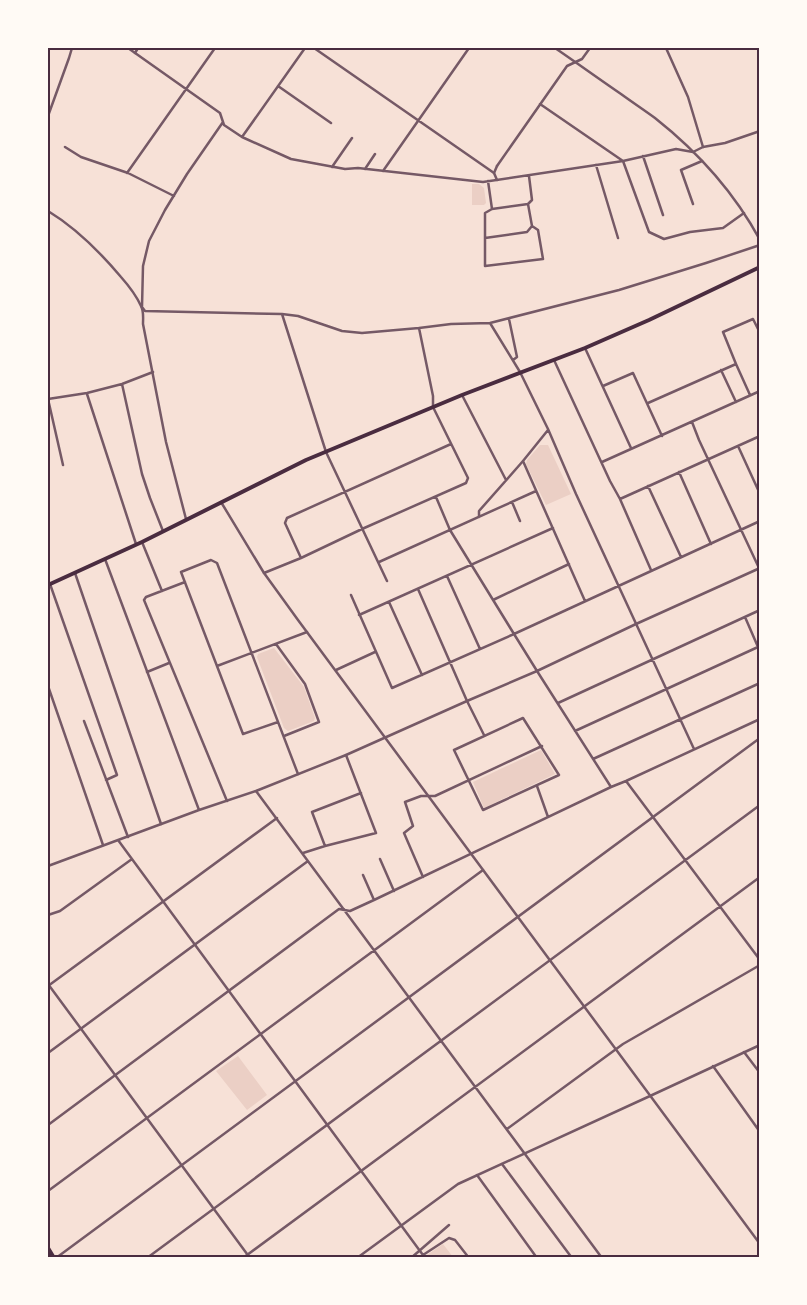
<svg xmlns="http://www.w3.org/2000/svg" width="807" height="1305" viewBox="0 0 807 1305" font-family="Poppins,sans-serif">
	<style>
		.green { fill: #ebcfc5 }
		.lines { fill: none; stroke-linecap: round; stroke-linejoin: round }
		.minor { stroke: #755966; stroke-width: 2.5 }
		.tertiary { stroke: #755966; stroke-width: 2.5 }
		.trunk { stroke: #4a2c40; stroke-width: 4 }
		.neatline { fill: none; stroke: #4a2c40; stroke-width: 2 }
	</style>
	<rect width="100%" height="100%" fill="#f7e1d7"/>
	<path class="green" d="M 472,184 L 479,184 L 484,188 L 486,203 L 484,205 L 472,205 Z
		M 540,445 L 548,445 L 571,494 L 546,505 L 526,464 L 527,460 Z
		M 274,648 L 304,687 L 315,718 L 314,721 L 288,731 L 284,728 L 257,657 L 258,654 Z
		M 541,750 L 555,774 L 484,808 L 473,782 Z
		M 238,1056 L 267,1095 L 247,1110 L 216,1071 Z
		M 443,1244 L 453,1257 L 424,1257 Z"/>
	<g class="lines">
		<path class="minor" d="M 128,48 L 220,113 L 224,125 L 242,137 L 291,159 L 345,169 L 358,168 L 483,182 L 623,161 L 676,149 L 693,152 L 703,147 L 725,143 L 760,131
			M 314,48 L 494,173
			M 278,86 L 331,123
			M 540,104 L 623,161 L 649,232 L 664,239 L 690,232 L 723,228 L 744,213
			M 223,122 L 187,174 L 165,210 L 149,241 L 143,266 L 142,307 L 145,311 L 282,314 L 298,316 L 342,331 L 362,333 L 419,328 L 451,324 L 490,323 L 619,290 L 706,263 L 760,245
			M 242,137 L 305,48
			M 65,147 L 81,157 L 128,173 L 174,196
			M 643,156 L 663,215
			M 596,165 L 618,238
			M 497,166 L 567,66 L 582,59 L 590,48
			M 332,167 L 352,138
			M 365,169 L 375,154
			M 383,171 L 469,48
			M 127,173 L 215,48
			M 488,181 L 492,209 L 528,204 L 532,226 L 538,230 L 543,259 L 485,266 L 485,213 L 492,209
			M 528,204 L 532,200 L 529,176
			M 693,204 L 681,170 L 702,161
			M 485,238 L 527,232 L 532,226
			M 282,314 L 326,452 L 387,581
			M 509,319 L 517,357 L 513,360
			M 490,323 L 520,372 L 548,429 L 576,494 L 694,749
			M 585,348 L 631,448
			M 554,360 L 610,481 L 620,499 L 651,570
			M 736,364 L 723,332 L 753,319 L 760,333
			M 721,370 L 736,402
			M 122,384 L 142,474 L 150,498 L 163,531
			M 603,386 L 633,373 L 662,436
			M 87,394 L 136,544
			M 462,395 L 506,480
			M 648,403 L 736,364 L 750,395
			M 692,422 L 699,440 L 759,568
			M 738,446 L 760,494
			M 523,461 L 585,601
			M 602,462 L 760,391
			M 63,465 L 48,399 L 87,393 L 122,384 L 153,372
			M 679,472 L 711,544
			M 648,486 L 681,557
			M 436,497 L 450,530 L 514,634
			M 620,499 L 760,436
			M 512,502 L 520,521
			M 479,517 L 479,511 L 523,461 L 548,430
			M 142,542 L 162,591
			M 301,558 L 285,523 L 287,518 L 451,444
			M 379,562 L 536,491
			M 75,573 L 161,824
			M 264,573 L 301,558 L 362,529 L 466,483 L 468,478 L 433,407 L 433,396 L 419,328
			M 447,576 L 480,649
			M 185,582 L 146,597 L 144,600 L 227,801
			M 50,584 L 117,775 L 106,780
			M 418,589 L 467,701 L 484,735
			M 351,595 L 392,688 L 514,634 L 760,521
			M 493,600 L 569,564
			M 389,602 L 422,675
			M 359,615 L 553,528
			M 745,617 L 758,647
			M 276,644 L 305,684 L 319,722 L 284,736
			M 217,666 L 307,632
			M 336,670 L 375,652
			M 537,671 L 611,787
			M 147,672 L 169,663
			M 48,686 L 103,845
			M 558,703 L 760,610
			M 523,718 L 559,775 L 483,810 L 454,750 Z
			M 84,721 L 128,837
			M 278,722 L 243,734 L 181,572 L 211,560 L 217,563 L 298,774
			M 575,731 L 758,647 L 760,651
			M 593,759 L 760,683
			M 626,781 L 760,960
			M 537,786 L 548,817
			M 256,791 L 602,1258
			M 325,846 L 312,812 L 361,793
			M 303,853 L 325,846 L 376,833 L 346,755
			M 380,859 L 394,891
			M 363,875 L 374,900
			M 423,877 L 404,833 L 413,826 L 405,802 L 421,796 L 435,796 L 542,746
			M 744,1052 L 760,1073
			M 48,1053 L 308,861
			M 713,1066 L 760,1132
			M 48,1125 L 339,909 L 350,911 L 374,900 L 611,787 L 626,781 L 760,719
			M 507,1129 L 623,1044 L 760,965
			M 502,1164 L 572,1258
			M 477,1175 L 537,1258
			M 48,1191 L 483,870
			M 420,1251 L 423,1255 L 449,1238 L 455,1240 L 469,1258
			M 147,1258 L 760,805
			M 243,1258 L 760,877"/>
		<path class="tertiary" d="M 555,48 C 577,63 599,79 621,94 C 632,102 644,110 655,118 C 698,152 734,192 760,240
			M 666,48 L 688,97 L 703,147
			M 135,53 L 138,48
			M 48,116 L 69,58 L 72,48
			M 497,166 L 494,173 L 497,180
			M 48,211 C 76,228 100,252 121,277 C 129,286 136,295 141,306 C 144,311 143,318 143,324 L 166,442 L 186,519
			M 221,502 L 264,573 L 298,620 L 760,1244
			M 105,559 L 199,810
			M 514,634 L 537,671
			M 118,840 L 420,1251
			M 48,866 L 199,810 L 256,791 L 346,755 L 467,701 L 537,671 L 636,624 L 760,568
			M 48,915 L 60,911 L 132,859
			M 48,984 L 250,1258
			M 48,986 L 277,818
			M 56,1258 L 760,738
			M 357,1258 L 458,1184 L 650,1096 L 760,1045
			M 411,1258 L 449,1225"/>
		<path class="trunk" d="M 48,585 L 142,542 L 306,460 L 462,395 L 585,348 L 649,320 L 760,267
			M 48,1248 L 54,1258"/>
	</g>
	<rect width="807" height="1305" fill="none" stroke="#fffaf5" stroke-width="98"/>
	<rect x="49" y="49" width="709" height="1207" class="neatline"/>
</svg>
